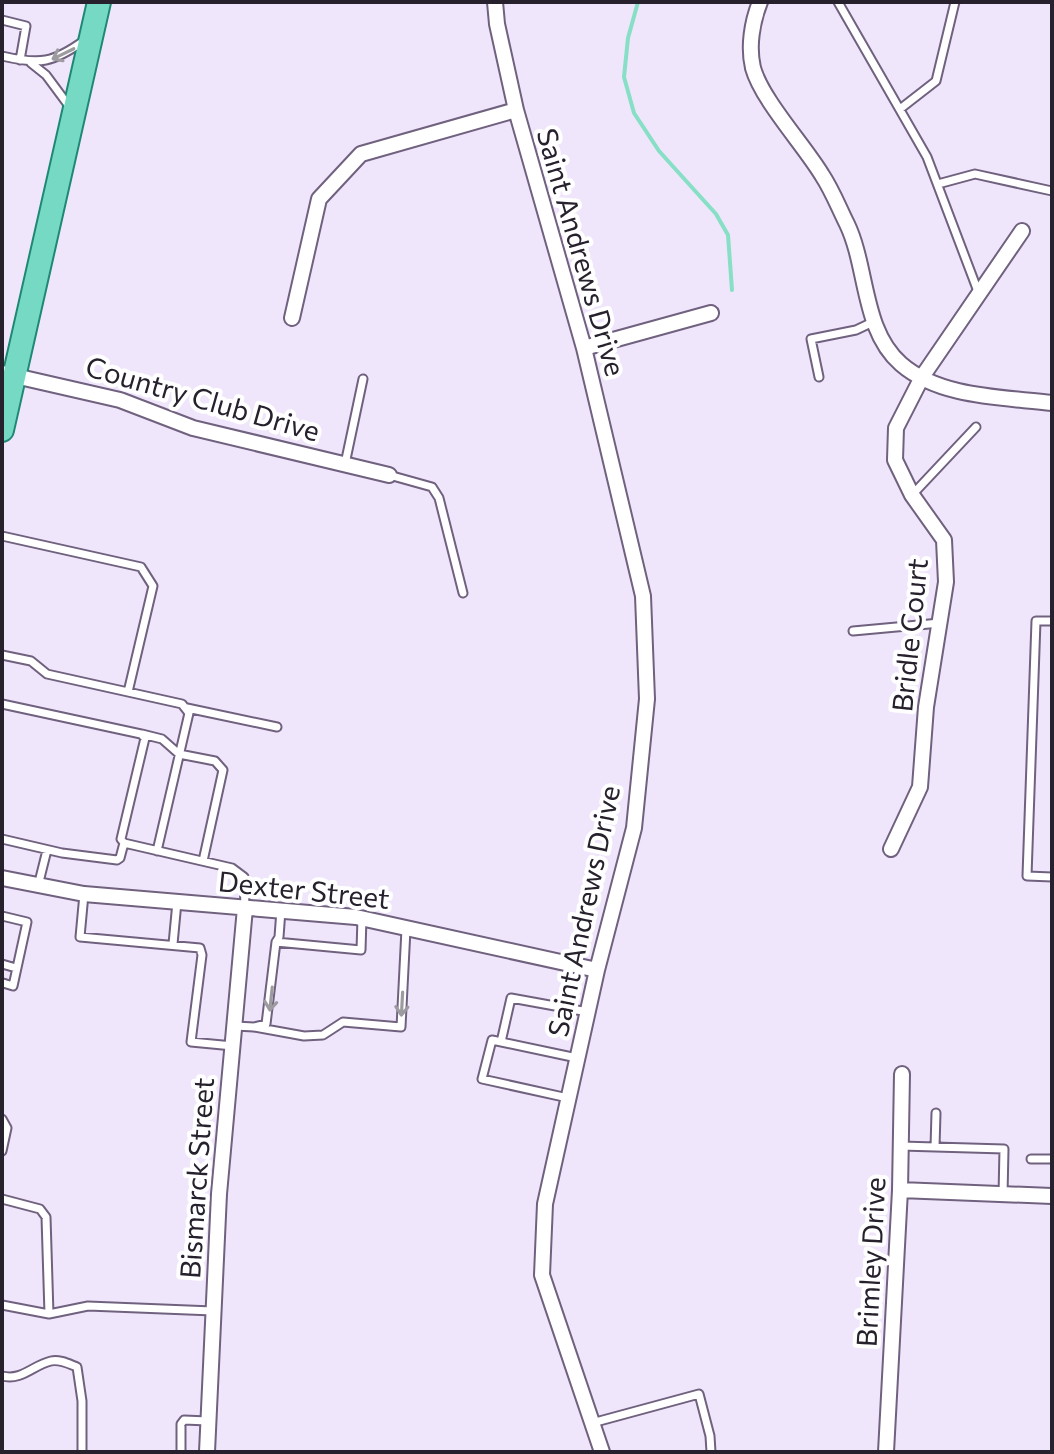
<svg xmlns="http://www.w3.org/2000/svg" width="1054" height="1454" viewBox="0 0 1054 1454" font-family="Commissioner,sans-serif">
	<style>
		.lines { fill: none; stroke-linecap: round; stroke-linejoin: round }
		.stream { stroke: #87dfc5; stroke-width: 4 }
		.lane-casing { stroke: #70617f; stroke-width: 11 }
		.street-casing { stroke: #70617f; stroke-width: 18 }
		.primary-casing { stroke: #1e8875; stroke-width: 26 }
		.lane { stroke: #fff; stroke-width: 7 }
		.street { stroke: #fff; stroke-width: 14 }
		.primary { stroke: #75d9c4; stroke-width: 22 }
		.oneway { stroke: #9e9ba0 }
		.labels { text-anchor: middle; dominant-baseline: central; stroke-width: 8; stroke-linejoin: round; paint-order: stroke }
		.street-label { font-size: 28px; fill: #27212d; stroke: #fff }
	</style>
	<rect width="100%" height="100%" fill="#f0e6fb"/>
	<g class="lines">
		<path class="stream" d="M 638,2 L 628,38 L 624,77 L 634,113 L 659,151 L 716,214 L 728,235 L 732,290"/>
		<g class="lane-casing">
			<path id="lane" d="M 838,2 L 927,157 L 979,294
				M 2,20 L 26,26 L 20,60
				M 2,56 C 40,65 53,63 85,40
				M 31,63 L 46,75 L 69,106
				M 900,109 L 936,81 L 955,2
				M 938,184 L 975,174 L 1052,191
				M 819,377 L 811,339 L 856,330 L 875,321
				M 345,464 L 363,379
				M 389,475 L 432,487 L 439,498 L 463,593
				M 912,495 L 976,427
				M 2,536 L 141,567 L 153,586 L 128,692
				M 1052,621 L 1036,621 L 1027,876 L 1052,877
				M 853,631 L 940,623
				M 2,655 L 31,661 L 47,674 L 182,704 L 189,713 L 157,851
				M 2,704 L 141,734 L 145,738 L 121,839 L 124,843 L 232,868 L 244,877 L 245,908
				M 187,708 L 277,727
				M 142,734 L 162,739 L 179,754 L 215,761 L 223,770 L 203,861
				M 2,839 L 62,853 L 117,860 L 120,858 L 124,843
				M 38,886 L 47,850
				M 84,894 L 80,937 L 200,948 L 202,955 L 191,1042 L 233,1046
				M 2,916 L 27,922 L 13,986 L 3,983
				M 276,942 L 361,950 L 362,918
				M 173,944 L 177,902
				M 2,964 L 16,968
				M 235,1026 L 254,1027 L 266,1024 L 276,942 L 279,937 L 281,910
				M 254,1027 L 304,1036 L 323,1035 L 343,1022 L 401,1027 L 406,929
				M 501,1042 L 511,998 L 588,1012
				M 568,1098 L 482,1079 L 492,1040 L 577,1058
				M 2,1119 L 7,1128 L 2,1151
				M 901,1146 L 1004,1149 L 1003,1195
				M 935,1147 L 936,1113
				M 1031,1159 L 1052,1159
				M 2,1199 L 40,1209 L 46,1217 L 49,1314
				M 2,1305 L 49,1314 L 88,1306 L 213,1311
				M 2,1376 C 22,1381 33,1365 51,1361 C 60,1359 69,1364 77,1367 L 82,1401 L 82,1452
				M 592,1423 L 699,1394 L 710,1436 L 711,1452
				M 181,1452 L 181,1424 L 184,1420 L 208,1421"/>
		</g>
		<g class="street-casing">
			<path id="street" d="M 495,2 L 497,24 L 516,110 L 584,348 L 643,596 L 647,699 L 634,828 L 597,970 L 545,1204 L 542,1275 L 602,1452
				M 760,2 C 752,22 748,47 753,68 C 762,100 804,145 822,175 C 832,190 839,208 847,224 C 868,268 862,330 901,364 C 940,398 1003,397 1052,403
				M 292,318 L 319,199 L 361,154 L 516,110
				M 584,348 L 711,313
				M 2,373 L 120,400 L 193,428 L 389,475
				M 891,849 L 920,787 L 926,707 L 946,582 L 944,540 L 912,495 L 895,460 L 896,428 L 922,377 L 1022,231
				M 2,878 L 84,894 L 356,917 L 597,970
				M 900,1190 L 1052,1196
				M 207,1452 L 219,1194 L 245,908
				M 886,1452 L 900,1190 L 902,1074"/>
		</g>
		<g class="primary-casing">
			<path id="primary" d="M 2,430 L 99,2"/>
		</g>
		<use href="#lane" class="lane"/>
		<use href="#street" class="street"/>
		<use href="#primary" class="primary"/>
	</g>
	<defs><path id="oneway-shaft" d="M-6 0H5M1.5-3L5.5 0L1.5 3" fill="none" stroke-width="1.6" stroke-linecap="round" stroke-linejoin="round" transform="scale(2)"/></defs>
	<g class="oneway">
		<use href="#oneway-shaft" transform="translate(63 54) rotate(154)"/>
		<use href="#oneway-shaft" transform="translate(271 999) rotate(96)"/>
		<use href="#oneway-shaft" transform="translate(402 1004) rotate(93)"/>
	</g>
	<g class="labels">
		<g class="street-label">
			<text transform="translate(582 252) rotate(74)">Saint Andrews Drive</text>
			<text transform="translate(203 398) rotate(16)">Country Club Drive</text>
			<text transform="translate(909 635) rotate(-84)">Bridle Court</text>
			<text transform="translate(304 889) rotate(6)">Dexter Street</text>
			<text transform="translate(583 911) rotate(-78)">Saint Andrews Drive</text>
			<text transform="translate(196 1178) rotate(-86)">Bismarck Street</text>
			<text transform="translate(870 1262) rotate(-87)">Brimley Drive</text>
		</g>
	</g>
	<rect width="1054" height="1454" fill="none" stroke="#27212d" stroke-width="8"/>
</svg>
